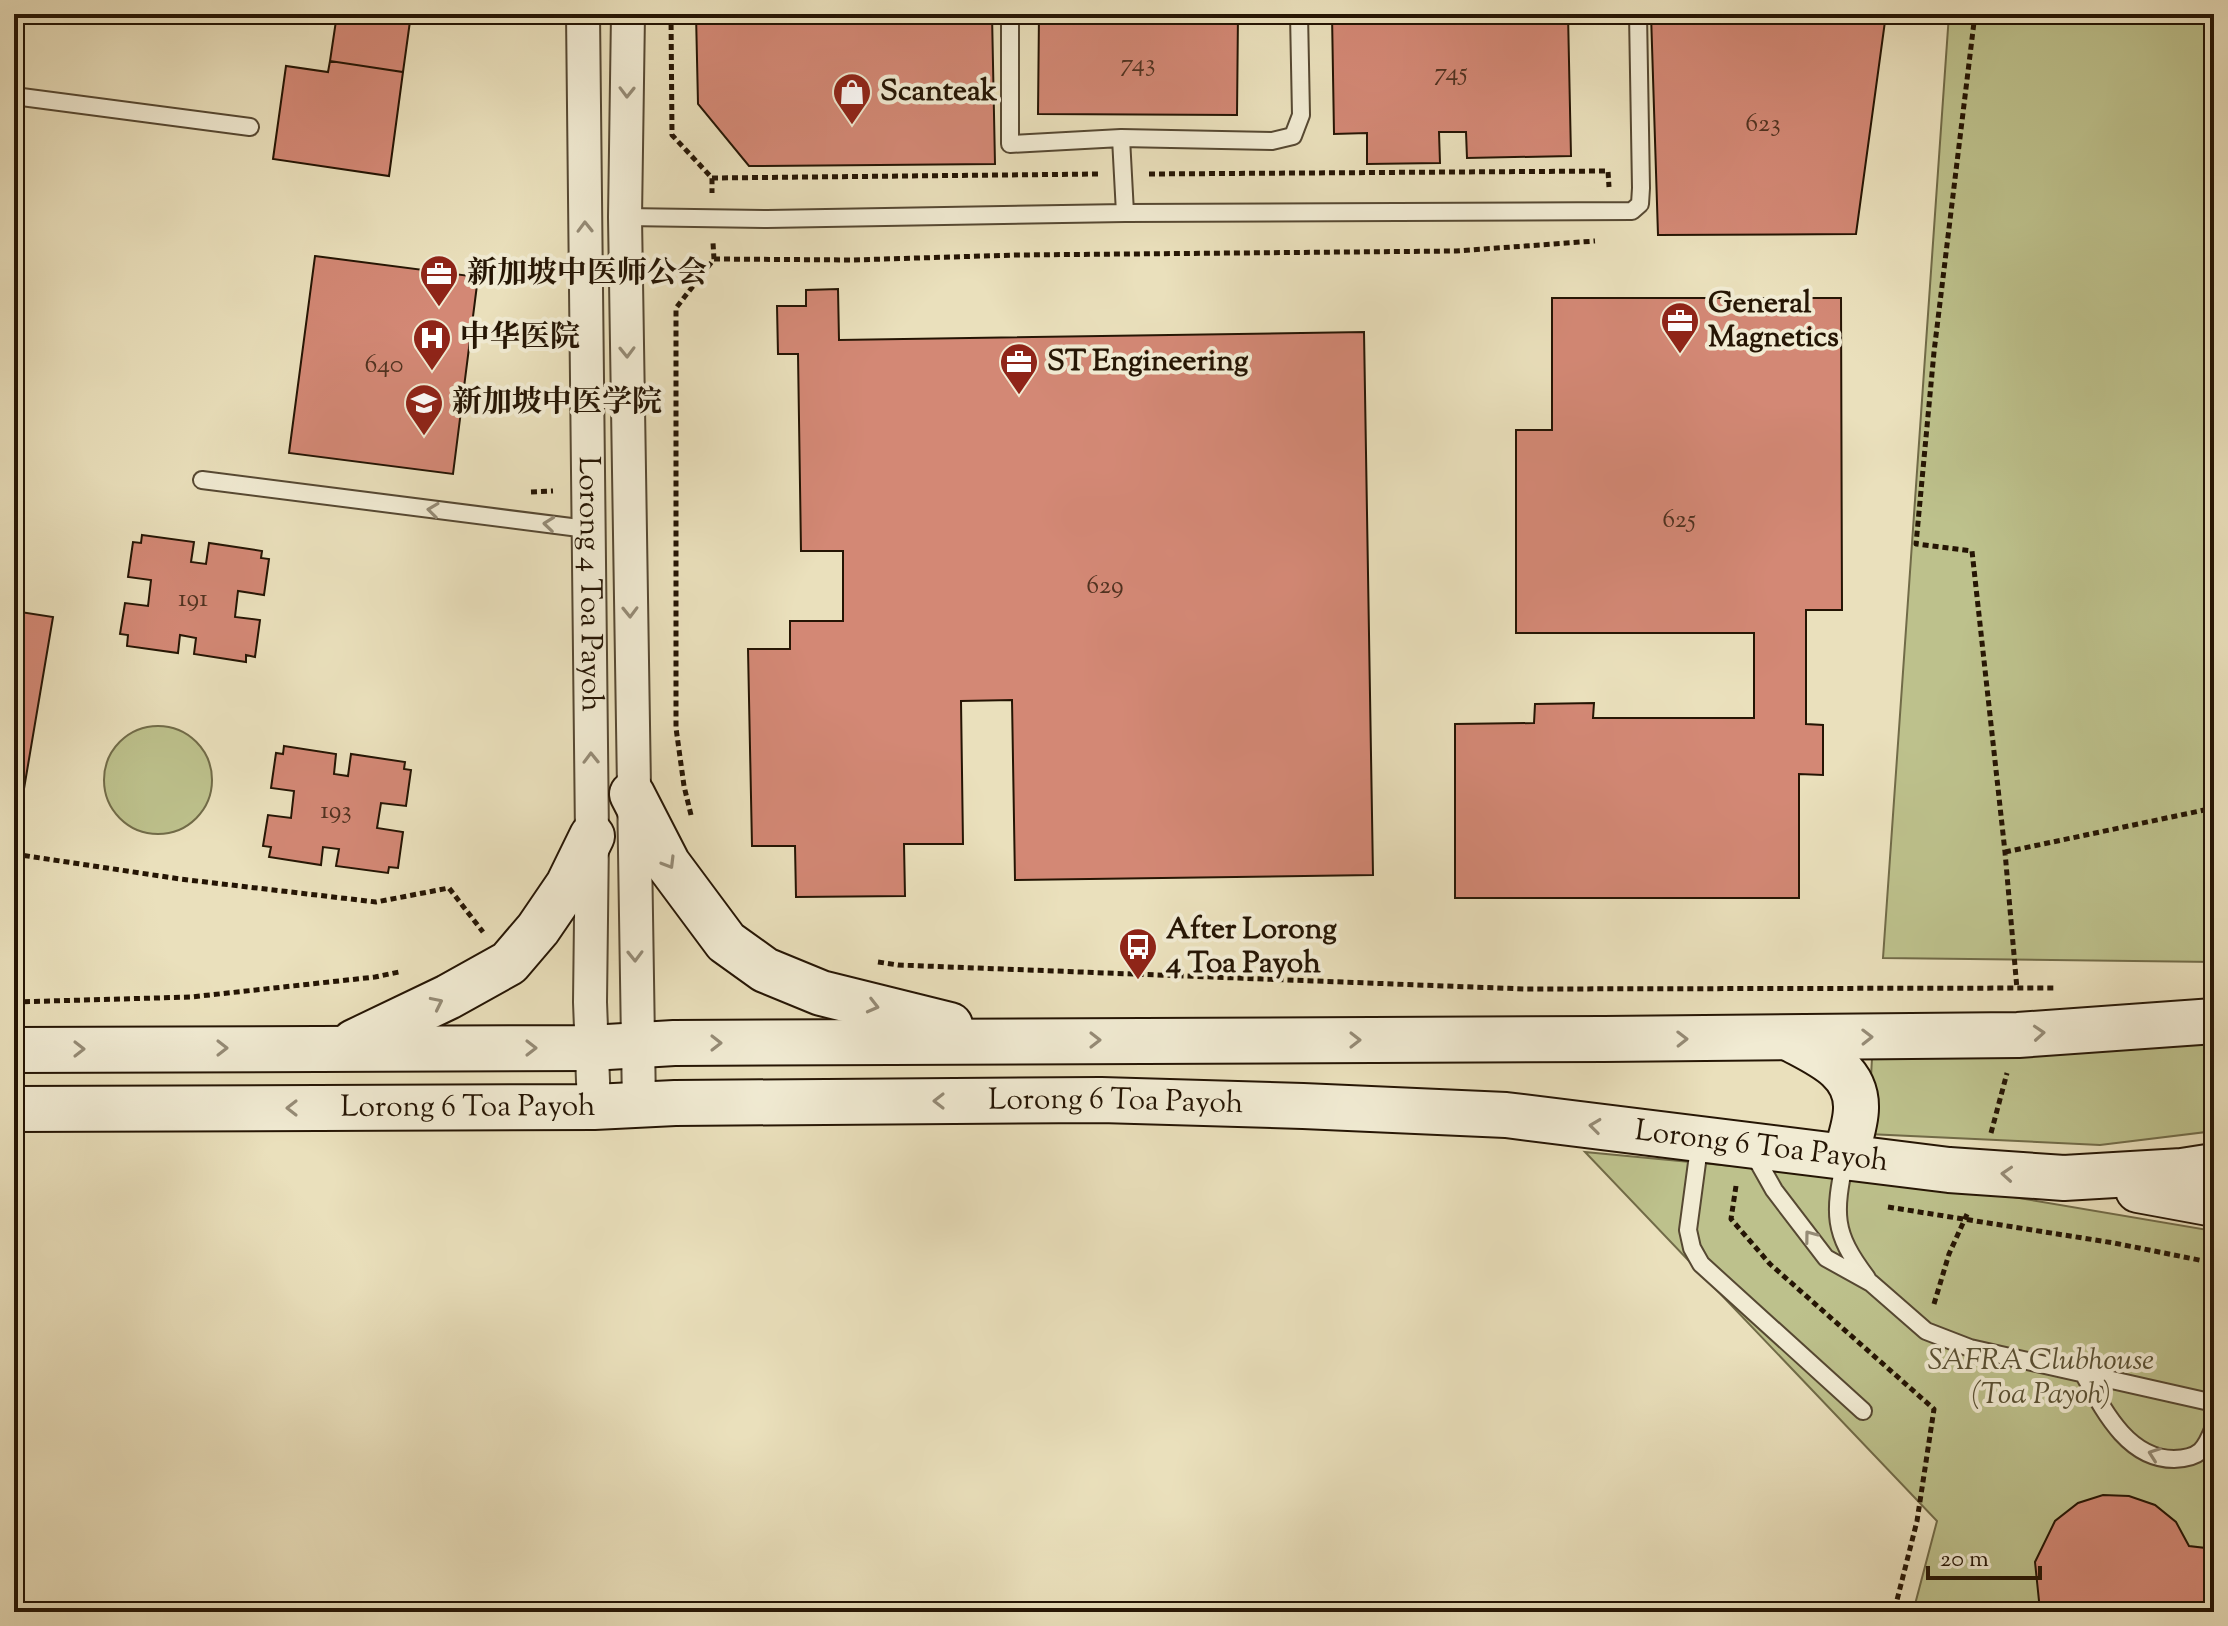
<svg xmlns="http://www.w3.org/2000/svg" width="2228" height="1626" viewBox="0 0 2228 1626" font-family="'Sorts Mill Goudy','Noto Serif SC',serif">
	<style>
		.green { fill: #bdc18c; stroke: #716b48; stroke-width: 2 }
		.building { fill: #d38875; stroke: #251504; stroke-width: 2 }
		.lines { fill: none; stroke-linecap: round; stroke-linejoin: round }
		.lane-casing { stroke: #564832; stroke-width: 20 }
		.street-casing { stroke: #564832; stroke-width: 36 }
		.secondary-casing { stroke: #251504; stroke-width: 48 }
		.path { stroke: #251504; stroke-width: 5; stroke-dasharray: 6 4; stroke-linecap: butt }
		.lane { stroke: #f1ebd3; stroke-width: 16 }
		.street { stroke: #f1ebd3; stroke-width: 32 }
		.secondary { stroke: #f1ebd3; stroke-width: 44 }
		.oneway { stroke: #958b76 }
		.labels { text-anchor: middle; dominant-baseline: central; stroke-width: 8; stroke-linejoin: round; paint-order: stroke }
		.number-label { font-size: 26px; fill: #503220 }
		.poi-label { font-size: 30px; font-weight: bold; fill: #251504; stroke: #f1ebd3; text-anchor: start }
		.street-label { font-size: 30px; fill: #251504; stroke: #f1ebd3 }
		.park-label { font-size: 30px; font-style: italic; fill: #5a5134; stroke: #f1ebd3 }
	</style>
	<rect width="100%" height="100%" fill="#eae0bc"/>
	<filter id="stains"><feTurbulence type="fractalNoise" baseFrequency=".0025" numOctaves="4"/><feColorMatrix values="0 0 0 0 .2 0 0 0 0 .09 0 0 0 0 .02 0 0 0 .5 -.17"/></filter>
	<radialGradient id="worn" r=".72"><stop offset=".6" stop-color="#630" stop-opacity="0"/><stop offset="1" stop-color="#630" stop-opacity=".3"/></radialGradient>
	<path class="green" d="M 1949,14 L 2214,14 L 2214,962 L 1883,958 Z
		M104 780a54 54 0 1 1 108 0a54 54 0 1 1-108 0Z
		M 2214,1042 L 2214,1131 L 2100,1145 L 1868,1134 L 1872,1058 Z
		M 1585,1152 L 1954,1187 L 2214,1231 L 2214,1612 L 1913,1612 L 1937,1521 Z"/>
	<path class="building" d="M 337,14 L 411,14 L 403,72 L 330,61 Z
		M 696,14 L 992,14 L 995,164 L 749,166 L 698,104 Z
		M 1039,14 L 1238,14 L 1237,115 L 1038,114 Z
		M 1332,14 L 1568,14 L 1571,156 L 1467,158 L 1466,132 L 1439,132 L 1440,163 L 1367,164 L 1367,133 L 1334,134 Z
		M 1651,14 L 1886,14 L 1856,234 L 1658,235 Z
		M 330,61 L 403,72 L 389,176 L 273,159 L 286,66 L 328,72 Z
		M 315,256 L 478,277 L 453,474 L 289,453 Z
		M 838,289 L 839,340 L 1364,332 L 1373,875 L 1015,880 L 1012,700 L 961,701 L 963,844 L 904,844 L 905,896 L 796,897 L 795,846 L 752,846 L 748,649 L 790,649 L 790,621 L 843,621 L 843,551 L 801,551 L 798,354 L 778,354 L 777,306 L 806,306 L 806,290 Z
		M 1552,298 L 1841,298 L 1842,610 L 1806,610 L 1806,724 L 1823,725 L 1823,775 L 1799,774 L 1799,898 L 1455,898 L 1455,724 L 1534,723 L 1535,704 L 1594,703 L 1593,718 L 1754,718 L 1754,633 L 1516,633 L 1516,430 L 1552,430 Z
		M 142,535 L 194,542 L 191,562 L 206,564 L 209,543 L 262,551 L 261,558 L 269,559 L 264,595 L 238,591 L 235,617 L 260,620 L 255,657 L 246,655 L 246,662 L 194,654 L 196,638 L 180,635 L 178,653 L 127,646 L 128,635 L 120,634 L 125,603 L 148,606 L 151,580 L 128,577 L 133,542 L 141,543 Z
		M 14,611 L 53,617 L 15,842 L 14,842 Z
		M 284,746 L 336,754 L 334,774 L 348,776 L 351,754 L 405,762 L 404,769 L 411,770 L 406,806 L 381,803 L 377,828 L 403,832 L 398,868 L 389,867 L 388,873 L 336,866 L 339,849 L 323,847 L 321,865 L 269,857 L 271,847 L 263,846 L 268,815 L 291,818 L 294,791 L 271,788 L 276,753 L 283,754 Z
		M 2103,1495 L 2129,1496 L 2155,1505 L 2176,1522 L 2189,1546 L 2214,1549 L 2214,1612 L 2037,1612 L 2039,1601 L 2035,1562 L 2055,1521 L 2078,1503 Z"/>
	<g class="lines">
		<g class="lane-casing">
			<path id="lane" d="M 1010,14 L 1010,144 L 1121,138 L 1272,141 L 1293,136 L 1301,115 L 1299,14
				M 14,96 L 250,127
				M 1121,138 L 1125,213
				M 625,217 L 767,219 L 1125,213 L 1632,211 L 1640,204 L 1641,188 L 1638,14
				M 202,480 L 587,529
				M 1700,1140 L 1688,1230 L 1692,1248 L 1701,1264 L 1863,1411
				M 1752,1151 L 1774,1190 L 1826,1258 L 1871,1283 L 1926,1331 L 1970,1348 L 2214,1403
				M 1845,1159 C 1834,1214 1832,1232 1867,1278
				M 2083,1373 C 2103,1409 2127,1459 2174,1459 C 2200,1458 2205,1450 2214,1427"/>
		</g>
		<g class="street-casing">
			<g id="street">
				<path id="s1" d="M 583,14 L 592,836 L 590,1002 L 594,1107"/>
				<path d="M 628,14 L 625,217 L 639,1105"/>
			</g>
		</g>
		<g class="secondary-casing">
			<g id="secondary">
				<path d="M 632,794 L 668,864 L 726,942 L 765,970 L 821,993 L 950,1025"/>
				<path d="M 1789,1038 C 1818,1054 1857,1069 1856,1108 C 1856,1124 1849,1142 1845,1158"/>
				<path d="M 354,1042 L 448,997 L 509,963 L 538,929 L 568,885 L 592,836"/>
				<path d="M 14,1050 L 591,1048 L 674,1043 L 1604,1039 L 2018,1035 L 2214,1021"/>
				<path id="s2" d="M 14,1109 L 594,1107 L 675,1103 L 1101,1100 L 1303,1106 L 1506,1115 L 1949,1170 L 2064,1178 L 2182,1171 L 2214,1166"/>
				<path d="M 2138,1190 L 2214,1204"/>
			</g>
		</g>
		<path class="path" d="M 671,14 L 672,135 L 712,178 L 712,193
			M 1975,14 L 1934,352 L 1916,544 L 1972,551 L 2005,852 L 2017,989
			M 1149,174 L 1608,171 L 1609,187
			M 712,178 L 1099,174
			M 714,259 L 852,260 L 1017,255 L 1456,251 L 1595,241
			M 531,492 L 553,491
			M 691,815 L 684,786 L 676,728 L 676,308 L 714,259 L 713,243
			M 2005,852 L 2214,808
			M 14,854 L 180,879 L 376,902 L 449,888 L 483,932
			M 14,909 L 22,855
			M 878,962 L 898,965 L 1524,989 L 2055,988
			M 14,1002 L 191,997 L 375,977 L 399,972
			M 1991,1133 L 2007,1073
			M 1736,1186 L 1731,1219 L 1770,1264 L 1934,1409 L 1917,1521 L 1894,1612
			M 1888,1207 L 2114,1243 L 2214,1263
			M 1934,1304 L 1949,1254 L 1968,1212"/>
		<use href="#lane" class="lane"/>
		<use href="#street" class="street"/>
		<use href="#secondary" class="secondary"/>
	</g>
	<defs><path id="oneway-chevron" d="M-2-3.5L2.5 0L-2 3.5" fill="none" stroke-width="1.6" stroke-linecap="round" stroke-linejoin="round" transform="scale(2)"/></defs>
	<g class="oneway">
		<use href="#oneway-chevron" transform="translate(627 92) rotate(91)"/>
		<use href="#oneway-chevron" transform="translate(585 227) rotate(-91)"/>
		<use href="#oneway-chevron" transform="translate(627 352) rotate(89)"/>
		<use href="#oneway-chevron" transform="translate(433 510) rotate(-173)"/>
		<use href="#oneway-chevron" transform="translate(549 524) rotate(-174)"/>
		<use href="#oneway-chevron" transform="translate(630 612) rotate(89)"/>
		<use href="#oneway-chevron" transform="translate(591 758) rotate(-91)"/>
		<use href="#oneway-chevron" transform="translate(669 863) rotate(59)"/>
		<use href="#oneway-chevron" transform="translate(635 956) rotate(89)"/>
		<use href="#oneway-chevron" transform="translate(437 1003) rotate(-26)"/>
		<use href="#oneway-chevron" transform="translate(873 1006) rotate(14)"/>
		<use href="#oneway-chevron" transform="translate(2039 1033) rotate(-4)"/>
		<use href="#oneway-chevron" transform="translate(1867 1037) rotate(-1)"/>
		<use href="#oneway-chevron" transform="translate(1682 1039) rotate(-1)"/>
		<use href="#oneway-chevron" transform="translate(1095 1040)"/>
		<use href="#oneway-chevron" transform="translate(1355 1040)"/>
		<use href="#oneway-chevron" transform="translate(716 1043)"/>
		<use href="#oneway-chevron" transform="translate(222 1048)"/>
		<use href="#oneway-chevron" transform="translate(531 1048)"/>
		<use href="#oneway-chevron" transform="translate(79 1049)"/>
		<use href="#oneway-chevron" transform="translate(939 1101) rotate(180)"/>
		<use href="#oneway-chevron" transform="translate(292 1108) rotate(180)"/>
		<use href="#oneway-chevron" transform="translate(1595 1126) rotate(-173)"/>
		<use href="#oneway-chevron" transform="translate(2007 1174) rotate(-176)"/>
		<use href="#oneway-chevron" transform="translate(1810 1236) rotate(-127)"/>
		<use href="#oneway-chevron" transform="translate(2154 1454) rotate(-160)"/>
	</g>
	<defs>
		<g id="shop-pin" transform="scale(2)"><path d="M0 17L-7.5 6A9.5 9.5 0 1 1 7.5 6Z" fill="#8f2418" stroke="#f1ebd3"/><path d="M-5-2.5h2.3a2.7 3.5 0 0 1 5.4 0H5L5.5 6h-11ZM-1.5-2.5h3a1.5 2.3 0 0 0-3 0Z" fill="#fff"/></g>
		<g id="office-pin" transform="scale(2)"><path d="M0 17L-7.5 6A9.5 9.5 0 1 1 7.5 6Z" fill="#8f2418" stroke="#f1ebd3"/><path d="M-6-3h4V-5.5h4V-3h4V5H-6ZM-1-4.5V-3h2v-1.5ZM-6 0V1H6V0Z" fill="#fff"/></g>
		<g id="hospital-pin" transform="scale(2)"><path d="M0 17L-7.5 6A9.5 9.5 0 1 1 7.5 6Z" fill="#8f2418" stroke="#f1ebd3"/><path d="M-5-5h3v3.5h4V-5h3V5h-3V1.5h-4V5h-3Z" fill="#fff"/></g>
		<g id="university-pin" transform="scale(2)"><path d="M0 17L-7.5 6A9.5 9.5 0 1 1 7.5 6Z" fill="#8f2418" stroke="#f1ebd3"/><path d="M0-5L7-2L0 1L-7-2ZM-4 1L0 2.5L4 1V4Q0 6-4 4Z" fill="#fff"/></g>
		<g id="bus-pin" transform="scale(2)"><path d="M0 17L-7.5 6A9.5 9.5 0 1 1 7.5 6Z" fill="#8f2418" stroke="#f1ebd3"/><path d="M-5-6H5V4H4V6H2V4H-2V6H-4V4H-5ZM-3.5-4V0h7V-4ZM-3.5 1.2v1.5H-2V1.2ZM2 1.2v1.5H3.5V1.2Z" fill="#fff"/></g>
	</defs>
	<g fill-rule="evenodd">
		<use href="#shop-pin" x="852" y="92"/>
		<use href="#office-pin" x="439" y="274"/>
		<use href="#office-pin" x="1680" y="321"/>
		<use href="#hospital-pin" x="432" y="338"/>
		<use href="#office-pin" x="1019" y="362"/>
		<use href="#university-pin" x="424" y="403"/>
		<use href="#bus-pin" x="1138" y="947"/>
	</g>
	<g class="labels">
		<g class="number-label">
			<text x="1138" y="64">743</text>
			<text x="1451" y="73">745</text>
			<text x="1763" y="124">623</text>
			<text x="384" y="365">640</text>
			<text x="1679" y="520">625</text>
			<text x="1105" y="586">629</text>
			<text x="193" y="599">191</text>
			<text x="336" y="811">193</text>
		</g>
		<g class="poi-label">
			<text x="880" y="92">Scanteak</text>
			<text x="467" y="274">新加坡中医师公会</text>
			<text x="1708" y="304">General<tspan x="1708" dy="34">Magnetics</tspan></text>
			<text x="460" y="338">中华医院</text>
			<text x="1047" y="362">ST Engineering</text>
			<text x="452" y="403">新加坡中医学院</text>
			<text x="1166" y="930">After Lorong<tspan x="1166" dy="34">4 Toa Payoh</tspan></text>
		</g>
		<g class="street-label">
			<text stroke="none"><textPath href="#s1" startOffset="570">Lorong 4 Toa Payoh</textPath></text>
			<text stroke="none"><textPath href="#s2" startOffset="1102">Lorong 6 Toa Payoh</textPath></text>
			<text stroke="none"><textPath href="#s2" startOffset="454">Lorong 6 Toa Payoh</textPath></text>
			<text stroke="none"><textPath href="#s2" startOffset="1750">Lorong 6 Toa Payoh</textPath></text>
		</g>
		<g class="park-label">
			<text x="2041" y="1361">SAFRA Clubhouse<tspan x="2041" dy="34">(Toa Payoh)</tspan></text>
		</g>
	</g>
	<rect width="2228" height="1626" fill="none" stroke="#eae0bc" stroke-width="48"/>
	<rect x="16" y="16" width="2196" height="1594" fill="none" stroke="#251504" stroke-width="4"/>
	<rect x="24" y="24" width="2180" height="1578" fill="none" stroke="#251504" stroke-width="2"/>
	<path d="M1928 1566v12h112v-12" fill="none" stroke="#251504" stroke-width="4"/>
	<text x="1940" y="1566" font-size="24" fill="#251504" stroke="#f1ebd3" stroke-width="6" paint-order="stroke">20 m</text>
	<rect width="100%" height="100%" filter="url(#stains)"/>
	<rect width="100%" height="100%" fill="url(#worn)"/>
</svg>
